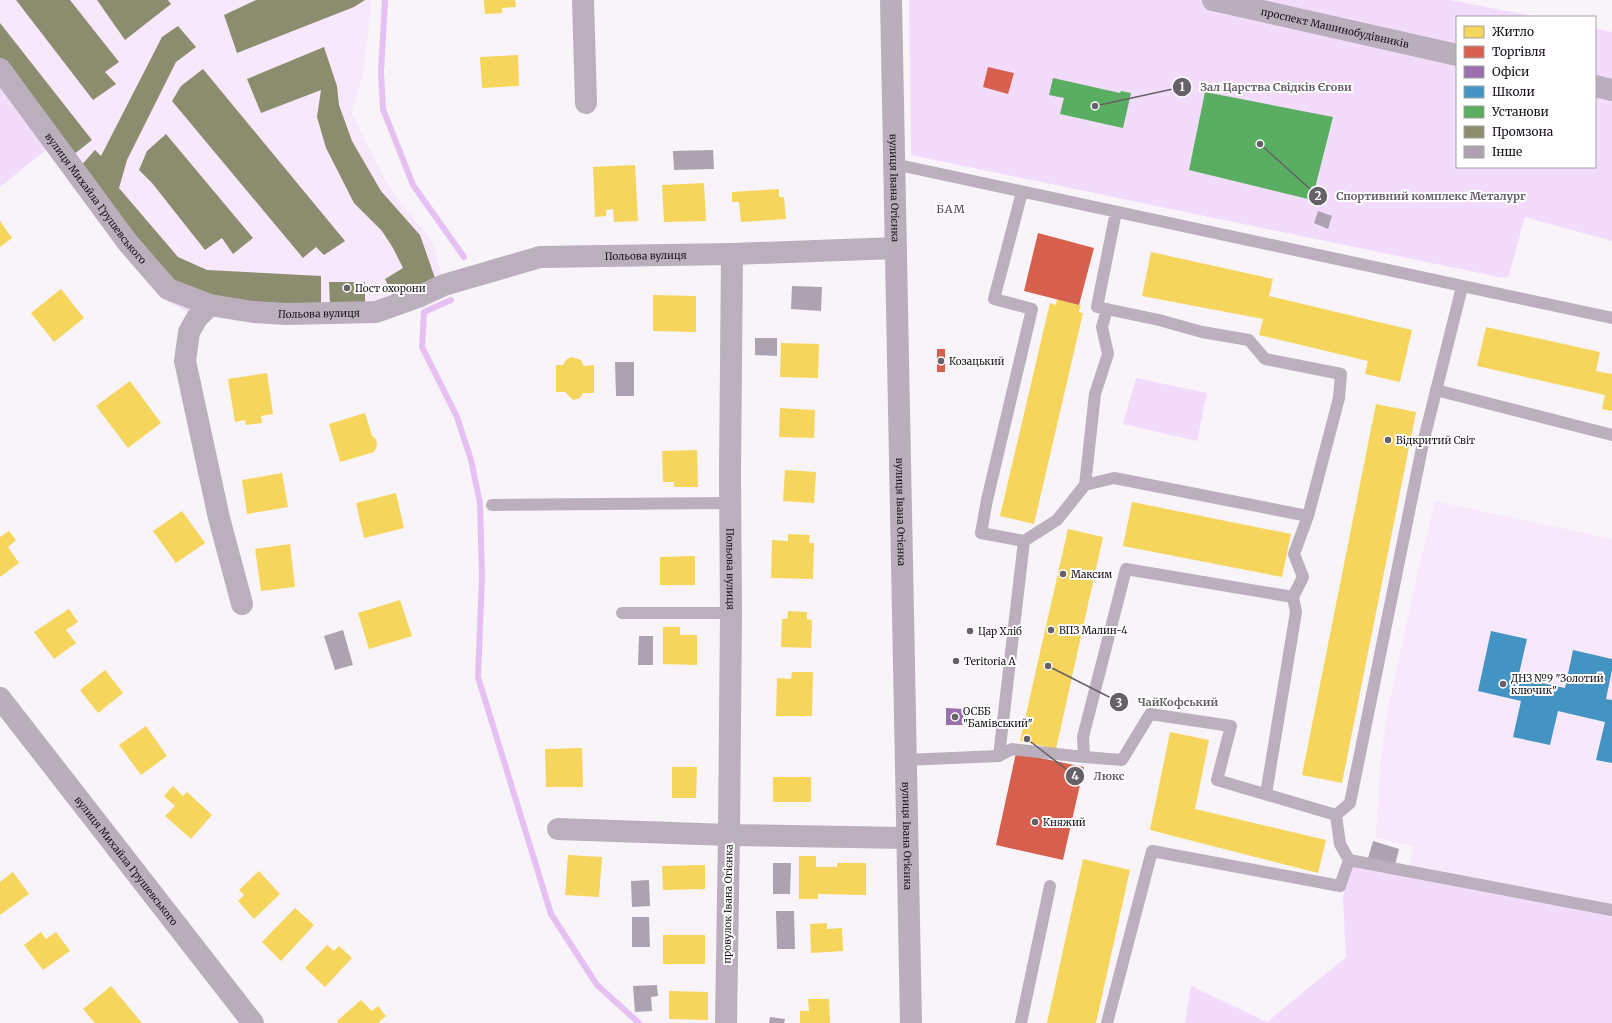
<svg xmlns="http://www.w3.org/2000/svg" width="1612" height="1023" viewBox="0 0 1612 1023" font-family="Merriweather,serif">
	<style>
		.built { fill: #f8e8fc }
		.green { fill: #f3dbfb }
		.homes { fill: #f6d55c }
		.shops { fill: #d6604d }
		.offices { fill: #9970ab }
		.schools { fill: #4393c3 }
		.public { fill: #5aae61 }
		.industry { fill: #8c8c6e }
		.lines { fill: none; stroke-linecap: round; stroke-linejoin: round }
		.stream { stroke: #e6c0f2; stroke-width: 6 }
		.building { fill: #ada2b0 }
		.lane { stroke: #bbafbe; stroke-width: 12 }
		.street { stroke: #bbafbe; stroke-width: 22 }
		.secondary { stroke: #baaebd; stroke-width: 22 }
		.poi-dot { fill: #666068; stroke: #fff; stroke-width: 1.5 }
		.labels { text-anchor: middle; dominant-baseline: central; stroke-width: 4; stroke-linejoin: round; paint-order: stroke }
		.street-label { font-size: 10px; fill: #18111a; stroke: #fff }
		.poi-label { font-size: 10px; fill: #18111a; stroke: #fff; text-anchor: start }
		.neighbourhood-label { font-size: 11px; letter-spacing: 1px; fill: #534358; stroke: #fff }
		.leader { fill: none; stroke: #666068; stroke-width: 1.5 }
		.callout-dot { fill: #666068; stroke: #fff; stroke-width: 1.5 }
		.mark-label { font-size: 12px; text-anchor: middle; font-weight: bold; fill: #fff }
		.callout-label { font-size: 11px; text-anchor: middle; font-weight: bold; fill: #666068; stroke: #fff; stroke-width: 4; stroke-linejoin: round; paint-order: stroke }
	</style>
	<rect width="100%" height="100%" fill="#f8f4f9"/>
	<path class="built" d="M 0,0 L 370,0 L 370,17 L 363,73 L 352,112 L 367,144 L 393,193 L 433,242 L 444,285 L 393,300 L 330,305 L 183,290 L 0,64 Z
		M 1435,501 L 1612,539 L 1612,906 L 1409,869 L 1413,846 L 1376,838 L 1380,764 L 1388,708 L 1418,571 Z"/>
	<path class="green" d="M 909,0 L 1450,0 L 1537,17 L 1457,17 L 1457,167 L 1595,167 L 1595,28 L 1612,32 L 1612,241 L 1525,217 L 1508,278 L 1499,277 L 911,155 Z
		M 0,64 L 73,155 L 199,300 L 190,313 L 167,301 L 152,284 L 52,145 L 0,187 Z
		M 1136,378 L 1207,393 L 1197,441 L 1123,424 Z
		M 1350,864 L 1612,906 L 1612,1023 L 1185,1023 L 1191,986 L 1267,1022 L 1346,957 L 1343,898 Z"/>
	<path class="homes" d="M 484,0 L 515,0 L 516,7 L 502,8 L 502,13 L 485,14 Z
		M 518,55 L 519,86 L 482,88 L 480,57 Z
		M 635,165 L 638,221 L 614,222 L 613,209 L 606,210 L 606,216 L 595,217 L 593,167 Z
		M 704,183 L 706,221 L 664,222 L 662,185 Z
		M 779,189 L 779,197 L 784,197 L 786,219 L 741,222 L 739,202 L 732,202 L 732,192 Z
		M 0,221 L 12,238 L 0,247 Z
		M 1151,252 L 1273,279 L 1269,296 L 1412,330 L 1400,382 L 1365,374 L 1368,361 L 1259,335 L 1263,319 L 1142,296 Z
		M 61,289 L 84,318 L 54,342 L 31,313 Z
		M 653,295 L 696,296 L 696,332 L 653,331 Z
		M 1057,299 L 1079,305 L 1081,304 L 1079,312 L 1083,313 L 1034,524 L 1000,516 L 1050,303 L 1056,305 Z
		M 1486,327 L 1600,352 L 1596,371 L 1612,374 L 1612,411 L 1602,409 L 1605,395 L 1477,366 Z
		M 781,343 L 819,344 L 818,378 L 780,377 Z
		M 571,357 L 581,360 L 584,366 L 594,365 L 594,393 L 583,393 L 580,398 L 573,400 L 565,392 L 556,392 L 556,365 L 563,365 L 566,360 Z
		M 267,373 L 273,414 L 261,416 L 262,423 L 246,425 L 245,420 L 235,422 L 228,379 Z
		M 130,381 L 161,423 L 128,448 L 96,406 Z
		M 1376,404 L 1416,412 L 1342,783 L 1302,775 Z
		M 780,408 L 815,410 L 814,438 L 779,437 Z
		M 365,413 L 372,436 L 376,439 L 377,446 L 374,452 L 340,462 L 329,424 Z
		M 697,450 L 698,487 L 674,487 L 674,482 L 663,482 L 662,451 Z
		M 785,470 L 816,472 L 814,503 L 783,501 Z
		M 282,473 L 288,507 L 247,514 L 242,480 Z
		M 396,493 L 404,528 L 364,538 L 356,503 Z
		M 1132,502 L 1291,534 L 1282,577 L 1123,546 Z
		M 182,511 L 205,543 L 176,563 L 153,531 Z
		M 1068,529 L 1103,537 L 1056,749 L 1020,741 Z
		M 9,531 L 16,540 L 8,547 L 19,563 L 0,577 L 0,537 Z
		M 788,534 L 810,535 L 809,543 L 814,543 L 813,579 L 771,578 L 772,540 L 788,541 Z
		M 290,544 L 295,587 L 261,591 L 255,549 Z
		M 695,556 L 695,585 L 660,585 L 660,557 Z
		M 400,600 L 412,636 L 369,649 L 358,613 Z
		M 69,609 L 78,622 L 66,630 L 76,643 L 54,659 L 34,632 Z
		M 788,611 L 807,612 L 807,619 L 812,620 L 811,648 L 781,647 L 782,619 L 787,619 Z
		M 663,627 L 680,627 L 680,635 L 697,635 L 697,665 L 663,664 Z
		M 105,670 L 123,693 L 98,713 L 80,690 Z
		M 792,672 L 813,672 L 812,716 L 776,716 L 777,678 L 791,679 Z
		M 146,726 L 167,756 L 141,775 L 119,745 Z
		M 1170,732 L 1209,740 L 1195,809 L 1326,840 L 1318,873 L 1150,830 Z
		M 582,748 L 583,787 L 546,787 L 545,749 Z
		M 672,767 L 697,767 L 696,798 L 672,798 Z
		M 773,777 L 811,777 L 811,802 L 773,802 Z
		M 173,786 L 183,796 L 187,792 L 212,815 L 191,839 L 165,816 L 175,806 L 164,796 Z
		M 568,855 L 602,857 L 599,897 L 565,895 Z
		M 799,856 L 816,856 L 816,867 L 837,867 L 837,863 L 866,863 L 866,895 L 818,894 L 818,899 L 799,899 Z
		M 1083,859 L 1130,870 L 1096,1023 L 1047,1023 Z
		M 705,865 L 705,889 L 663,890 L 662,866 Z
		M 259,871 L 280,894 L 254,919 L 238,901 L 244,895 L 239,890 Z
		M 13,872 L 29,894 L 0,915 L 0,882 Z
		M 295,908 L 314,925 L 281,961 L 262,942 Z
		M 827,923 L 827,929 L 842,928 L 843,951 L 811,953 L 810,924 Z
		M 41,932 L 46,939 L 56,932 L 70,951 L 43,970 L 24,945 Z
		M 663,935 L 705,935 L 705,964 L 663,964 Z
		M 327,945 L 334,951 L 339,946 L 352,958 L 325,987 L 305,968 Z
		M 111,986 L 142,1023 L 95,1023 L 83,1009 Z
		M 669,991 L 708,992 L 708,1020 L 669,1019 Z
		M 808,999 L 829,999 L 830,1023 L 800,1023 L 800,1011 L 809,1011 Z
		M 361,1000 L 372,1011 L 378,1006 L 386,1016 L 378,1023 L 339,1023 L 337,1021 Z"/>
	<path class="shops" d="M 988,67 L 1014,73 L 1008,94 L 983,87 Z
		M 1038,233 L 1094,248 L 1079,305 L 1024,291 Z
		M 937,349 L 945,349 L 945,372 L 937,372 Z
		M 1016,753 L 1084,767 L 1063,860 L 996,845 Z"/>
	<path class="offices" d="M 946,708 L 964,709 L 963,725 L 946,725 Z"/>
	<path class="schools" d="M 1491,631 L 1527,639 L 1518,678 L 1565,688 L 1573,650 L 1612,659 L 1612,670 L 1606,699 L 1612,700 L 1612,763 L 1596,760 L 1605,722 L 1558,711 L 1550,745 L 1513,737 L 1521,701 L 1478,691 Z"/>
	<path class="public" d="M 1053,78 L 1120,93 L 1121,91 L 1131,93 L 1123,128 L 1060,114 L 1064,98 L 1049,95 Z
		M 1205,92 L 1333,117 L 1312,200 L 1189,170 Z"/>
	<path class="industry" d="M 16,0 L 70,0 L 119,62 L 105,72 L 116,84 L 93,100 Z
		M 97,0 L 168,0 L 171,4 L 125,40 Z
		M 256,0 L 365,0 L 354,7 L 237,53 L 224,15 Z
		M 0,23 L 92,140 L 73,155 L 0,60 Z
		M 178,26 L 196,47 L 176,62 L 127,160 L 119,188 L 178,257 L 207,270 L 321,276 L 321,305 L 260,305 L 183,290 L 78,169 L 95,150 L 101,156 L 162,37 Z
		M 324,47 L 337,86 L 339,105 L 352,141 L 381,191 L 420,235 L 436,281 L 394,298 L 385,279 L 403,268 L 393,248 L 382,231 L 354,203 L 326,148 L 317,117 L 321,90 L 261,113 L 247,79 Z
		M 203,69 L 345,241 L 324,255 L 316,247 L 303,258 L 172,101 L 181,86 Z
		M 166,134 L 253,238 L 233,254 L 222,238 L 205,250 L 152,183 L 139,170 L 147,151 Z
		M 329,282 L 365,282 L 365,304 L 330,305 Z"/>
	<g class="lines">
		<path class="stream" d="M 385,0 L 381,72 L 383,109 L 413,185 L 464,257
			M 451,300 L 424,312 L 422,347 L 457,417 L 471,460 L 480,503 L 482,577 L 478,677 L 551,914 L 597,985 L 639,1023"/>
	</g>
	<path class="building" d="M 713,150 L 714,169 L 674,170 L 673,151 Z
		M 1318,211 L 1332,216 L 1328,229 L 1314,223 Z
		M 792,286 L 822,287 L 821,311 L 791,309 Z
		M 755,338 L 777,338 L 777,356 L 755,355 Z
		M 615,362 L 634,362 L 634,396 L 616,396 Z
		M 343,630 L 353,665 L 335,670 L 324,636 Z
		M 639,636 L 653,636 L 653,665 L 638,665 Z
		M 1373,841 L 1399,849 L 1395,865 L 1368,858 Z
		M 773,863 L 791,863 L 790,894 L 773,894 Z
		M 649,880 L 650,906 L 632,907 L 631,881 Z
		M 776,911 L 794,911 L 795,949 L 777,949 Z
		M 632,917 L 649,917 L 650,947 L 632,947 Z
		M 657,985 L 658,996 L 651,997 L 652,1011 L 635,1012 L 633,986 Z
		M 770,1017 L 785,1019 L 784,1023 L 769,1023 Z"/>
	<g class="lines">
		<path class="lane" d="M 894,164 L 1612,318
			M 1022,192 L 994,299 L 1032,309 L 987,500 L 981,533 L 1024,541
			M 1116,212 L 1097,307 L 1159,320 L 1202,332 L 1249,340 L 1265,359 L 1341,374 L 1339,398 L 1308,516
			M 1436,390 L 1612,435
			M 1085,485 L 1095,394 L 1108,354 L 1102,327 L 1107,309
			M 492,505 L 730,503
			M 622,613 L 731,613
			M 1084,757 L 1122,760 L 1150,714 L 1231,726 L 1217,780 L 1336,815 L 1340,844 L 1349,860 L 1340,886 L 1152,851 L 1107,1023
			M 905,760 L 999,756 L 1012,749 L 1084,757 L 1083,737 L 1126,569 L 1293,597 L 1303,577 L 1294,554 L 1308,516 L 1114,478 L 1085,485 L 1057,520 L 1024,541 L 999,756
			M 1266,794 L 1296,612 L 1293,597
			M 1336,815 L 1350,803 L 1423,443 L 1462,287
			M 1349,860 L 1612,910
			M 1021,1023 L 1050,886"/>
		<g class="street">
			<path d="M 583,0 L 586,103"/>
			<path id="s1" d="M 0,69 L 128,243 L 168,289 L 210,305"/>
			<path id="s2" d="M 732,254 L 730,473 L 731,613 L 729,835 L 907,838"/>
			<path id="s3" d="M 242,604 L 219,518 L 185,361 L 189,332 L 197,318 L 210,305 L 253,312 L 286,314 L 376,312 L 418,297 L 444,285 L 540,257 L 732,254 L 896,248"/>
			<path d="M 558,829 L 729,835 L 726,1023"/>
		</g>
		<g class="secondary">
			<path id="s4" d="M 891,0 L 911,1023"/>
			<path id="s5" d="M 1213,0 L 1457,55"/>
			<path d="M 1595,86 L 1612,90"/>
			<path id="s6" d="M 0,698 L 253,1023"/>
		</g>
	</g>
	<g class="poi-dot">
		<circle cx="347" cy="288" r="4"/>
		<circle cx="941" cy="361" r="4"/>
		<circle cx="1388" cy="440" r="4"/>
		<circle cx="1063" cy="574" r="4"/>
		<circle cx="1051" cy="630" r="4"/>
		<circle cx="970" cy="631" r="4"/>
		<circle cx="956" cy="661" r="4"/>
		<circle cx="1503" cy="684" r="4"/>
		<circle cx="955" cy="717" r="4"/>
		<circle cx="1035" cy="822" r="4"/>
	</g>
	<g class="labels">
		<g class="street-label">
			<text stroke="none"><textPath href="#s5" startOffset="125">проспект Машинобудівників</textPath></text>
			<text stroke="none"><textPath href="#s4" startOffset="188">вулиця Івана Огієнка</textPath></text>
			<text stroke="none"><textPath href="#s1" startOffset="161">вулиця Михайла Грушевського</textPath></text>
			<text stroke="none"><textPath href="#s3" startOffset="759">Польова вулиця</textPath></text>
			<text stroke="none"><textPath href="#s3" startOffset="423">Польова вулиця</textPath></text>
			<text stroke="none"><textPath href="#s4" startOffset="512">вулиця Івана Огієнка</textPath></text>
			<text stroke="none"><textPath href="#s2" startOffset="315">Польова вулиця</textPath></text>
			<text stroke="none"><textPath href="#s4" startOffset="836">вулиця Івана Огієнка</textPath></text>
			<text stroke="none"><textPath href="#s6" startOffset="206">вулиця Михайла Грушевського</textPath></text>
			<text transform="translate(728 904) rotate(-89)">провулок Івана Огієнка</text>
		</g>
		<g class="poi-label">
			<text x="355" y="288">Пост охорони</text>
			<text x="949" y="361">Козацький</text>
			<text x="1396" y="440">Відкритий Світ</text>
			<text x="1071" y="574">Максим</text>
			<text x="1059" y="630">ВПЗ Малин-4</text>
			<text x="978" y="631">Цар Хліб</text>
			<text x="964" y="661">Teritoria A</text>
			<text x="1511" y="678">ДНЗ №9 "Золотий<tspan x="1511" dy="12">ключик"</tspan></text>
			<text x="963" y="711">ОСББ<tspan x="963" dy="12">"Бамівський"</tspan></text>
			<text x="1043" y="822">Княжий</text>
		</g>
		<g class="neighbourhood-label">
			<text x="951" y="209">БАМ</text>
		</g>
	</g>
	<path class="leader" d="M1095 106L1182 87M1260 144L1318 196M1048 666L1119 702M1027 739L1075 776"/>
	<g class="callout-dot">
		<circle cx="1095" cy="106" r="4"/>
		<circle cx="1260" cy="144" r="4"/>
		<circle cx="1048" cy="666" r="4"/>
		<circle cx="1027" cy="739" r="4"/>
		<circle cx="1182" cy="87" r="10"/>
		<circle cx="1318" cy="196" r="10"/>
		<circle cx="1119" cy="702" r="10"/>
		<circle cx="1075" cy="776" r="10"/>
	</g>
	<g class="mark-label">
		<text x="1182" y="91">1</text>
		<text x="1318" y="200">2</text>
		<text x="1119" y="707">3</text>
		<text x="1075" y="780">4</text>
	</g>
	<g class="callout-label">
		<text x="1276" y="91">Зал Царства Свідків Єгови</text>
		<text x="1431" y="200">Спортивний комплекс Металург</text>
		<text x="1178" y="706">ЧайКофський</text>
		<text x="1109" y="780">Люкс</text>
	</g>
	<rect x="1456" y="16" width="140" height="152" fill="#ffffff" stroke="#a3a0a3"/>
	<rect x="1464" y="26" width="20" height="12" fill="#f6d55c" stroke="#a3a0a3"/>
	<text x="1492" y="36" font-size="12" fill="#18111a">Житло</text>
	<rect x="1464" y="46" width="20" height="12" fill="#d6604d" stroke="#a3a0a3"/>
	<text x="1492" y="56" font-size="12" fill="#18111a">Торгівля</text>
	<rect x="1464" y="66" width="20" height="12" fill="#9970ab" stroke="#a3a0a3"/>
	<text x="1492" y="76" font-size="12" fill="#18111a">Офіси</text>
	<rect x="1464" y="86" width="20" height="12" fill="#4393c3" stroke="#a3a0a3"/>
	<text x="1492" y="96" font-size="12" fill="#18111a">Школи</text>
	<rect x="1464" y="106" width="20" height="12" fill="#5aae61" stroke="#a3a0a3"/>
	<text x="1492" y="116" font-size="12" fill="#18111a">Установи</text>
	<rect x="1464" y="126" width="20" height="12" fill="#8c8c6e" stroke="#a3a0a3"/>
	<text x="1492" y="136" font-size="12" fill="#18111a">Промзона</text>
	<rect x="1464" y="146" width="20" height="12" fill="#ada2b0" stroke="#a3a0a3"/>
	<text x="1492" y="156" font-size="12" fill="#18111a">Інше</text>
</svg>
